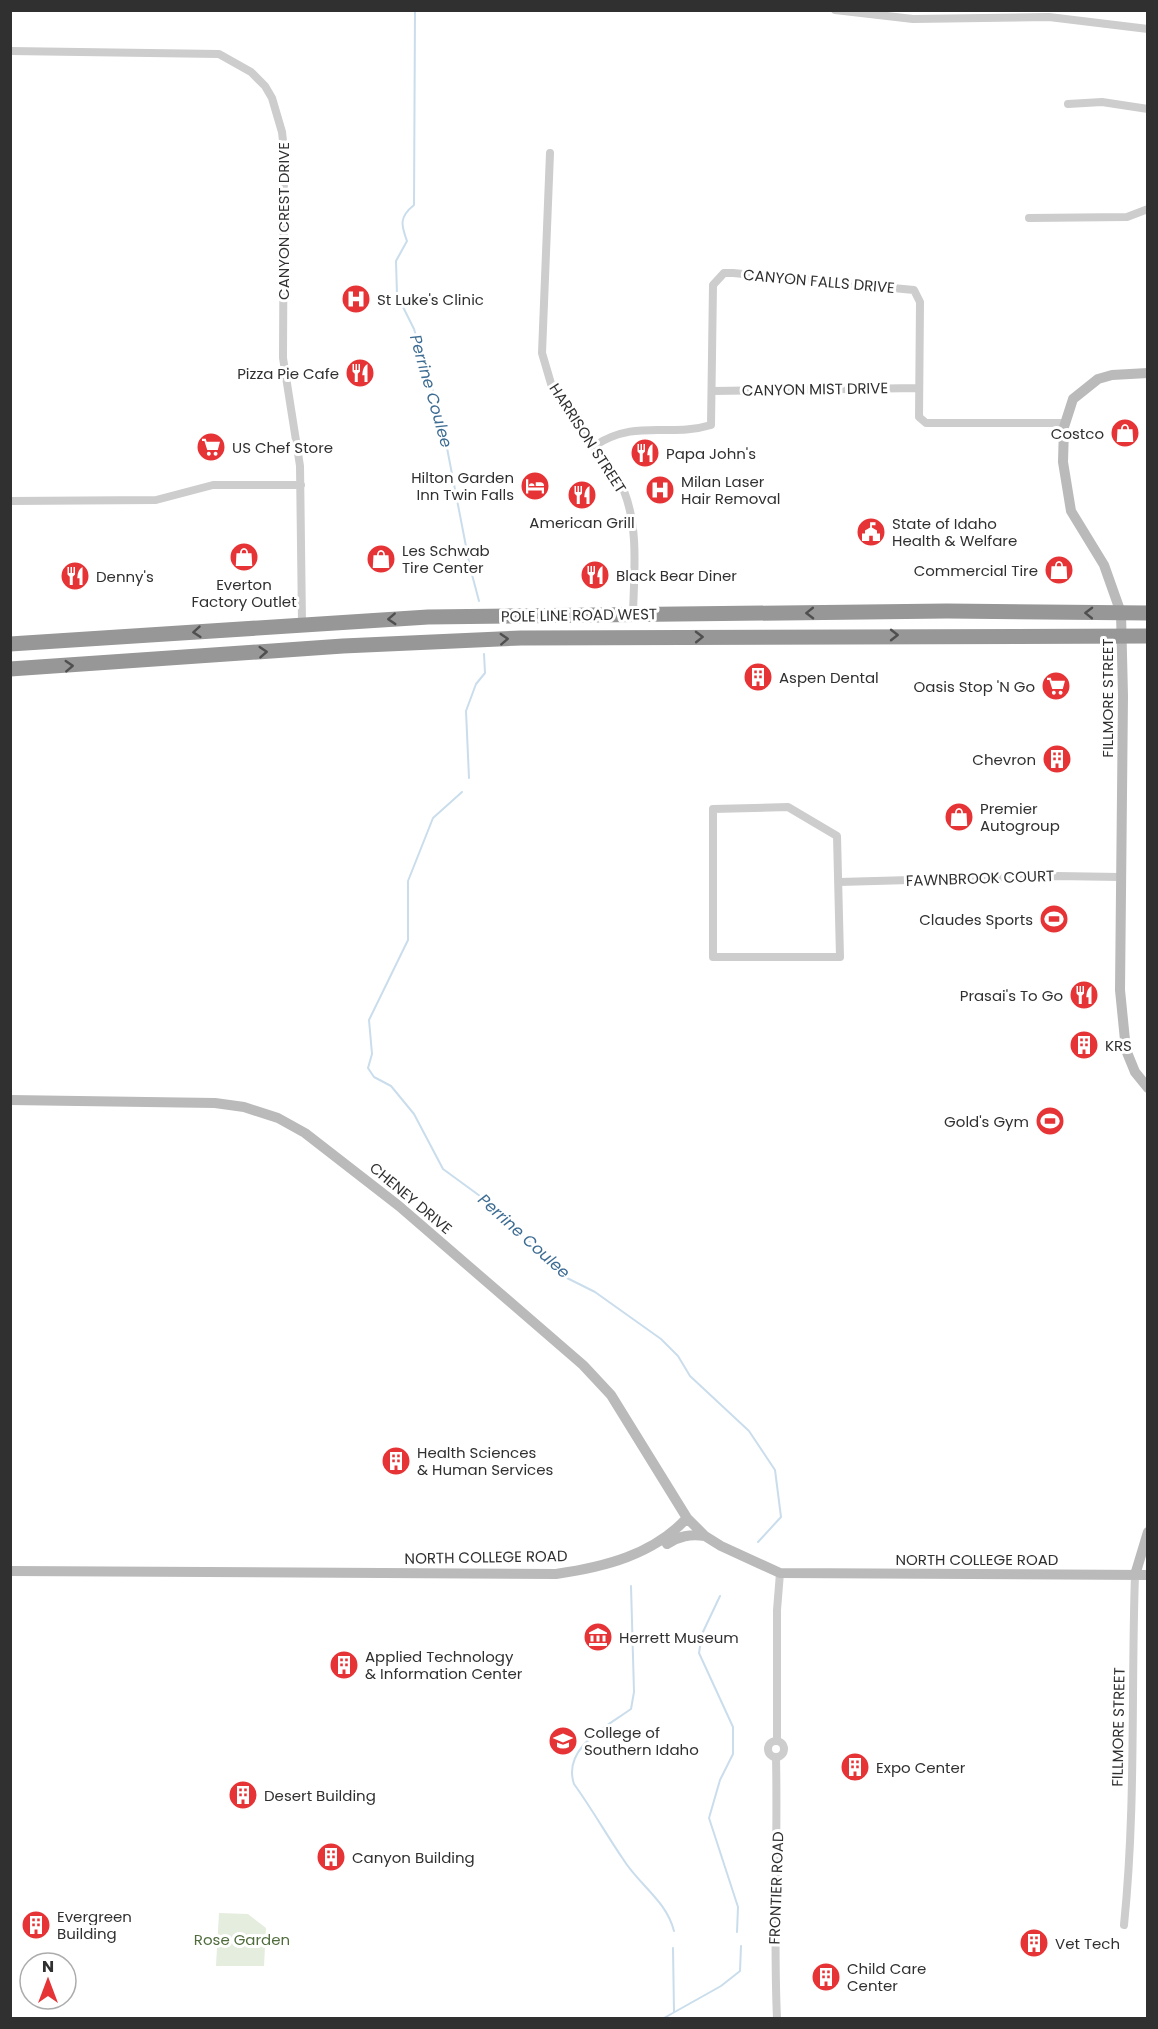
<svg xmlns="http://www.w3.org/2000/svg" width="1158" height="2029" viewBox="0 0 1158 2029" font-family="Poppins,sans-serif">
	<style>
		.garden { fill: #e5edde }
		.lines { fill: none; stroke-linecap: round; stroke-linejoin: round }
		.stream { stroke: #caddec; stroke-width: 2 }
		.street { stroke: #cdcdcd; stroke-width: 8 }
		.secondary { stroke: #bababa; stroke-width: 10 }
		.highway { stroke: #979797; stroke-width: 15 }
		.oneway { stroke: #4f4f4f }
		.labels { text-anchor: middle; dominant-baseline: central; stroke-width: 6; stroke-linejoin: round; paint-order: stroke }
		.street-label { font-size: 15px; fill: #303030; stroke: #fff }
		.poi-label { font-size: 15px; fill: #303030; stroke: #fff; text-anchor: start }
		.park-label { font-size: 15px; fill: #506c3d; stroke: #fff }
		.water-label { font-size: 16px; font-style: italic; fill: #3d6c93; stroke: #fff }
	</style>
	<rect width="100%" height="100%" fill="#fff"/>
	<path class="garden" d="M 219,1913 L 248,1914 L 266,1928 L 264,1966 L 216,1966 Z"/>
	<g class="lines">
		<path class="stream" d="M 415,10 L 414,205 C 399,217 401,225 407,241 L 396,261 L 397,295 L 414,329 L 441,417 L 470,567 L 479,601
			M 469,778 L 466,711 L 476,684 L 485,673 L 484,654
			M 462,792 L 433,818 L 408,881 L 408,940 L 369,1020 L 372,1054 L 368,1068 L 374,1077 L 391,1086 L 414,1114 L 443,1169 L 495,1207 L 563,1276 L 595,1292 L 661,1339 L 678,1356 L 690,1376 L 749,1431 L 775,1470 L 781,1517 L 758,1542
			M 631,1586 L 634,1692 L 631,1709 C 606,1727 562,1748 574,1784 C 592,1809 606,1834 623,1859 C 639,1885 666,1900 674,1931
			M 720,1596 L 702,1634 L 699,1653 L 733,1727 L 733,1754 L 720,1780 L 709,1818 L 738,1907 L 737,1932
			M 673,1948 L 674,2012
			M 664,2018 L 721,1986 L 740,1971 L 741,1946"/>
		<path class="street" d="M 835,10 L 913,19 L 1049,17 L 1148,29
			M 10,51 L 219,54 L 251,72 L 265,86 L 272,98 L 282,132 L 284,150 L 283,358 L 300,466 L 302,623
			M 1068,104 L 1102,102 L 1148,109
			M 550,153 L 542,353 L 552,387 L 624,491 C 639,529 634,573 633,614
			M 1029,218 L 1127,217 L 1148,209
			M 712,391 L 919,388
			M 594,446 C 637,418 669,438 711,425 L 713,285 L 724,273 L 733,273 L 914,290 L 920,302 L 919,417 L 926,423 L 1065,423
			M 10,501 L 156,500 L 213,485 L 301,485
			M 788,807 L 837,836 L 840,957 L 713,957 L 713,809 Z
			M 839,882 L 1057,876 L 1120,877
			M 777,1740 L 777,1610 L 780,1573
			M768 1749a8 8 0 1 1 16 0a8 8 0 1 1-16 0Z
			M 776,1757 C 778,1844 773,1931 777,2018
			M 1124,1925 C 1136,1808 1131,1692 1135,1575"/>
		<path class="secondary" d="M 1148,373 L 1112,375 L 1098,379 L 1073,399 L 1064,427 L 1063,462 L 1071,511 L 1104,565 L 1121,613 L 1123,696 L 1120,990 L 1126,1050 L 1135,1072 L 1148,1088
			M 10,1100 L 215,1103 L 244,1107 L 278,1118 L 305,1133 L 399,1206 L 583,1365 L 611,1395 L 687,1518 L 705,1536 L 721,1546 L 780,1573 L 1148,1575
			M 667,1544 C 679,1536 690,1534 705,1536
			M 10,1571 L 556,1574 C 604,1567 653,1555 687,1518
			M 1135,1575 L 1148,1532"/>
		<path class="highway" d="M 10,644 L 428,617 L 947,611 L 1148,613
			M 10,669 L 343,646 L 521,638 L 1148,636"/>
	</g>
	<defs><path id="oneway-chevron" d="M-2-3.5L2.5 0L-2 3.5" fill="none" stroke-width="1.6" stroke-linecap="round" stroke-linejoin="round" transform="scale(1.5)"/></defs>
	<g class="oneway">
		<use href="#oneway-chevron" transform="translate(810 613) rotate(179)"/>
		<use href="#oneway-chevron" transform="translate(1089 613) rotate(-179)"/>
		<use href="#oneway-chevron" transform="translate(392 619) rotate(177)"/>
		<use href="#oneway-chevron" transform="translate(197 632) rotate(175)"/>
		<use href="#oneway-chevron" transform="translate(894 635)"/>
		<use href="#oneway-chevron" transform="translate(699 637) rotate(-1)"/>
		<use href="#oneway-chevron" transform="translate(504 639) rotate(-3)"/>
		<use href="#oneway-chevron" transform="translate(263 652) rotate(-4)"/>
		<use href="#oneway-chevron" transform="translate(69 666) rotate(-3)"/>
	</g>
	<defs>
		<g id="hospital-disc" transform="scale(1.5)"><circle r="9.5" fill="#e63335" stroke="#fff"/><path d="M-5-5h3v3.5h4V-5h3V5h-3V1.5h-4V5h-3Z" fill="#fff"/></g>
		<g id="restaurant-disc" transform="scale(1.5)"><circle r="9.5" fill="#e63335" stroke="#fff"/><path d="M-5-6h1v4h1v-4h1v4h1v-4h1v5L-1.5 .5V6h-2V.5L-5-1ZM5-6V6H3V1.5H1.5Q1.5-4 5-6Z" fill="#fff"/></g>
		<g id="shop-disc" transform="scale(1.5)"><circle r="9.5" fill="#e63335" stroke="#fff"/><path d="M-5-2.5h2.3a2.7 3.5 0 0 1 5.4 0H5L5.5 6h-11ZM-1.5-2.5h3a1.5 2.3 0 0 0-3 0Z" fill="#fff"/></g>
		<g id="supermarket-disc" transform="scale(1.5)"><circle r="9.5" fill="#e63335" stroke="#fff"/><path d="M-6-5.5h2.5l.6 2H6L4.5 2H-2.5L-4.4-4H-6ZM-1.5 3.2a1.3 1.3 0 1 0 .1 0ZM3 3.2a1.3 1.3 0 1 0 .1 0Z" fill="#fff"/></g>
		<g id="hotel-disc" transform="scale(1.5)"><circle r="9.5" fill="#e63335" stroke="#fff"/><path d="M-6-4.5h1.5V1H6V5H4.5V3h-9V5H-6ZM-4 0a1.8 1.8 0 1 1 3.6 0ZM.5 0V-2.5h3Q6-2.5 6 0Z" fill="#fff"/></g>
		<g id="civic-disc" transform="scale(1.5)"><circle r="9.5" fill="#e63335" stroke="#fff"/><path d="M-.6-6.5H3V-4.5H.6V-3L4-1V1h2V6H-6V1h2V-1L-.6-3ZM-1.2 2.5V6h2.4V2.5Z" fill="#fff"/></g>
		<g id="building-disc" transform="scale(1.5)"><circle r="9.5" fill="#e63335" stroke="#fff"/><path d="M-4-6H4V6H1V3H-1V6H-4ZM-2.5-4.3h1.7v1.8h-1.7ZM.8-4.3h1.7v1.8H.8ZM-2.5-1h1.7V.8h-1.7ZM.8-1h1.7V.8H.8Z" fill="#fff"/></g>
		<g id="stadium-disc" transform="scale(1.5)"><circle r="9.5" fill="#e63335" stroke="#fff"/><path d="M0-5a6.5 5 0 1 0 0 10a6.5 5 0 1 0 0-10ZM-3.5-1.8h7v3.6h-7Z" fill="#fff"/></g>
		<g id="museum-disc" transform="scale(1.5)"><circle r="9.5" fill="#e63335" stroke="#fff"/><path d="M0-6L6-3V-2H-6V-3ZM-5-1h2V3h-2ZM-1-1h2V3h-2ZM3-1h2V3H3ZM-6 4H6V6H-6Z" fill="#fff"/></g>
		<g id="university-disc" transform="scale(1.5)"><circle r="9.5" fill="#e63335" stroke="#fff"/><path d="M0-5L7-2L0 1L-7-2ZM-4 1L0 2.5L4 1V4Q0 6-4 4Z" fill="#fff"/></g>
	</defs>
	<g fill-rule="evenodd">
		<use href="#hospital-disc" x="356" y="299"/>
		<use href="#restaurant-disc" x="360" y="373"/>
		<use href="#shop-disc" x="1125" y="433"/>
		<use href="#supermarket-disc" x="211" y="447"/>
		<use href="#restaurant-disc" x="645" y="453"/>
		<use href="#hotel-disc" x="535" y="486"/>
		<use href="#hospital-disc" x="660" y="490"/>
		<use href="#restaurant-disc" x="582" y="495"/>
		<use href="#civic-disc" x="871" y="532"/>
		<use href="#shop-disc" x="244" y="557"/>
		<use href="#shop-disc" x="381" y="559"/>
		<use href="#shop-disc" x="1059" y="570"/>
		<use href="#restaurant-disc" x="595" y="575"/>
		<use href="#restaurant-disc" x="75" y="576"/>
		<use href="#building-disc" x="758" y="677"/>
		<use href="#supermarket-disc" x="1056" y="686"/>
		<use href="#building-disc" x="1057" y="759"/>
		<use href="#shop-disc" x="959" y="817"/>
		<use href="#stadium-disc" x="1054" y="919"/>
		<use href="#restaurant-disc" x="1084" y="995"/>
		<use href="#building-disc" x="1084" y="1045"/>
		<use href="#stadium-disc" x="1050" y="1121"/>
		<use href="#building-disc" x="396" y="1461"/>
		<use href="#museum-disc" x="598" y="1637"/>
		<use href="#building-disc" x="344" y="1665"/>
		<use href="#university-disc" x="563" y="1741"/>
		<use href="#building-disc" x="855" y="1767"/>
		<use href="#building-disc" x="243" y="1795"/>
		<use href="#building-disc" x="331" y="1857"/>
		<use href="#building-disc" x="36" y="1925"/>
		<use href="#building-disc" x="1034" y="1943"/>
		<use href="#building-disc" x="826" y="1977"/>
	</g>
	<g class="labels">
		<g class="street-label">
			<text transform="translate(283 221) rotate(-90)">CANYON CREST DRIVE</text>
			<text transform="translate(819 281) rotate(5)">CANYON FALLS DRIVE</text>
			<text transform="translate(815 389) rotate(-1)">CANYON MIST DRIVE</text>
			<text transform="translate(588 438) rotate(57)">HARRISON STREET</text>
			<text transform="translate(579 615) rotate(-1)">POLE LINE ROAD WEST</text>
			<text transform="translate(1107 698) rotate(-90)">FILLMORE STREET</text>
			<text transform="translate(980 878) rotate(-2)">FAWNBROOK COURT</text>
			<text transform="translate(411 1198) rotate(40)">CHENEY DRIVE</text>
			<text transform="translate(486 1557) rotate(-1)">NORTH COLLEGE ROAD</text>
			<text x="977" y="1559">NORTH COLLEGE ROAD</text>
			<text transform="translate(1118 1727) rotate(-89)">FILLMORE STREET</text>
			<text transform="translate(776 1888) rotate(-88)">FRONTIER ROAD</text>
		</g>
		<g class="poi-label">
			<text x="377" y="299">St Luke's Clinic</text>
			<text x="339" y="373" text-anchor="end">Pizza Pie Cafe</text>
			<text x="1104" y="433" text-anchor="end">Costco</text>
			<text x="232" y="447">US Chef Store</text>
			<text x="666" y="453">Papa John's</text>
			<text x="514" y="477" text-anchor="end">Hilton Garden<tspan x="514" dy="17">Inn Twin Falls</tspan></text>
			<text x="681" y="481">Milan Laser<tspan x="681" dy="17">Hair Removal</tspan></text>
			<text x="582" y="522" text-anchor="middle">American Grill</text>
			<text x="892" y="523">State of Idaho<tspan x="892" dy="17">Health &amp; Welfare</tspan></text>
			<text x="402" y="550">Les Schwab<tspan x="402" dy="17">Tire Center</tspan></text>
			<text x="1038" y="570" text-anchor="end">Commercial Tire</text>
			<text x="616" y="575">Black Bear Diner</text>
			<text x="96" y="576">Denny's</text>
			<text x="244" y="584" text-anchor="middle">Everton<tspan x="244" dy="17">Factory Outlet</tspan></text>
			<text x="779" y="677">Aspen Dental</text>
			<text x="1035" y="686" text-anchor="end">Oasis Stop 'N Go</text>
			<text x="1036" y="759" text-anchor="end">Chevron</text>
			<text x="980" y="808">Premier<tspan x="980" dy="17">Autogroup</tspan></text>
			<text x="1033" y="919" text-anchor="end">Claudes Sports</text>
			<text x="1063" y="995" text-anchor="end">Prasai's To Go</text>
			<text x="1105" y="1045">KRS</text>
			<text x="1029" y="1121" text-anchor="end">Gold's Gym</text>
			<text x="417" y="1452">Health Sciences<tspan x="417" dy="17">&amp; Human Services</tspan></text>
			<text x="619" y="1637">Herrett Museum</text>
			<text x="365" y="1656">Applied Technology<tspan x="365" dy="17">&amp; Information Center</tspan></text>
			<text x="584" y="1732">College of<tspan x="584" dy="17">Southern Idaho</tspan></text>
			<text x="876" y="1767">Expo Center</text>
			<text x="264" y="1795">Desert Building</text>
			<text x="352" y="1857">Canyon Building</text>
			<text x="57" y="1916">Evergreen<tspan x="57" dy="17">Building</tspan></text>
			<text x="1055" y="1943">Vet Tech</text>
			<text x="847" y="1968">Child Care<tspan x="847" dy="17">Center</tspan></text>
		</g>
		<g class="park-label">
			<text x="242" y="1939">Rose Garden</text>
		</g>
		<g class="water-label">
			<text transform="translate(431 391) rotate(74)">Perrine Coulee</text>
			<text transform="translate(524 1236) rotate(42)">Perrine Coulee</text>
		</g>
	</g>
	<rect width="1158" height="2029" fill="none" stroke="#303030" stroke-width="24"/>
	<g transform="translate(48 1981)"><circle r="28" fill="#ffffff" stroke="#acacac" stroke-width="1.5"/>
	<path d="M0-4.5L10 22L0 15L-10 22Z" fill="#e63335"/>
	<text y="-9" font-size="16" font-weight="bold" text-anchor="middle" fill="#303030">N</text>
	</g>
</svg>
